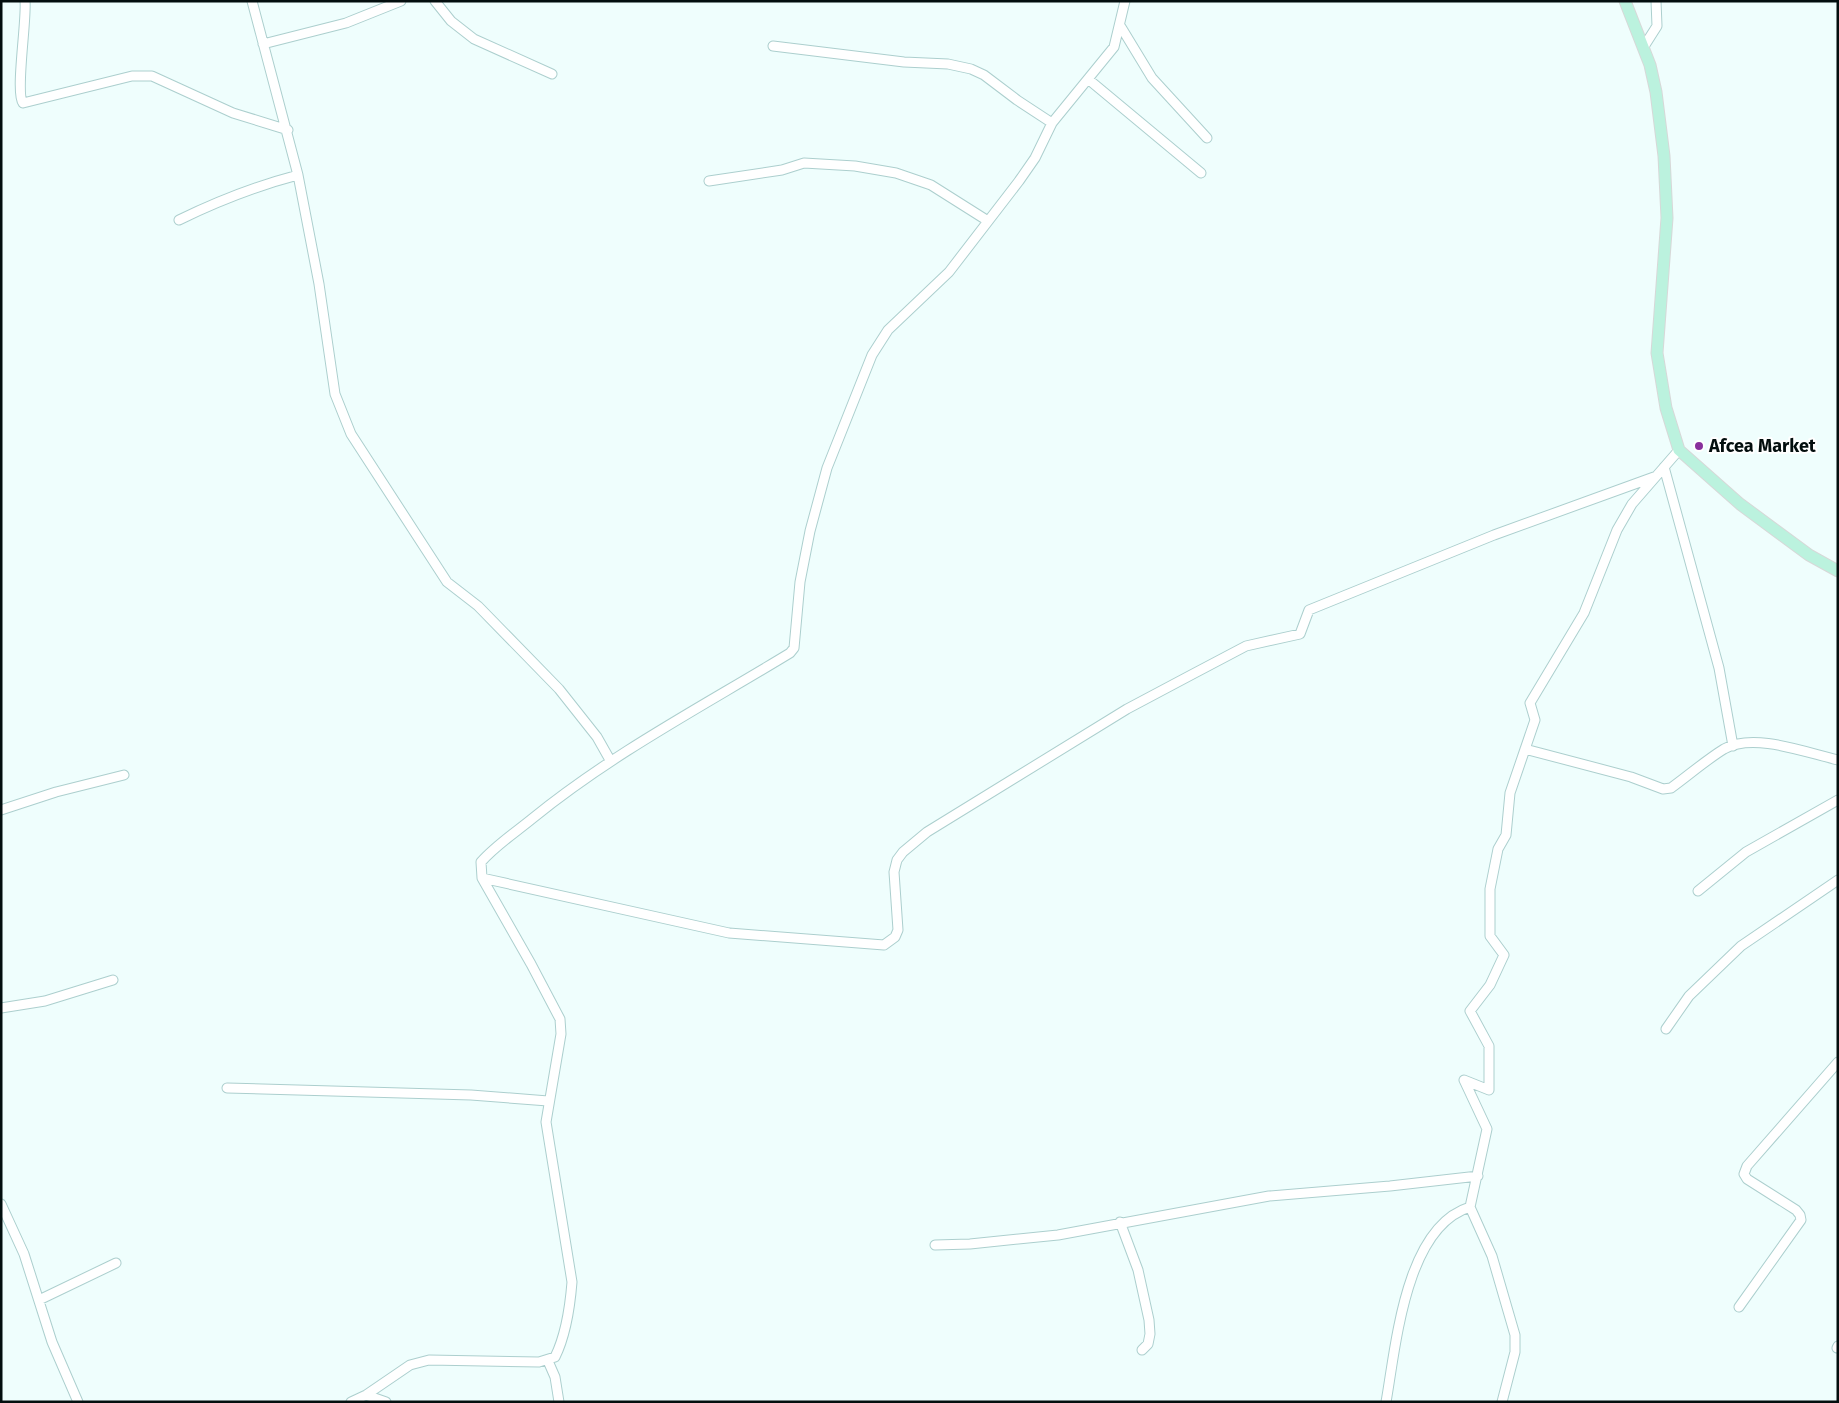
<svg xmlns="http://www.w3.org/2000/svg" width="1839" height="1403" viewBox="0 0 1839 1403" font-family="'Fira Sans',sans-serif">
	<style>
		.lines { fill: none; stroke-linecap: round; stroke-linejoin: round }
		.minor-casing { stroke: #accfce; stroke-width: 11 }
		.major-casing { stroke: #d7d8d8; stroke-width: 13 }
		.minor { stroke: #fff; stroke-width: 9 }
		.major { stroke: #bbf2de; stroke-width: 11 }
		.poi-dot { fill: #88309c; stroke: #fff; stroke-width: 2 }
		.labels { text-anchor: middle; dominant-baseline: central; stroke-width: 4; stroke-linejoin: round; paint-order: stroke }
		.poi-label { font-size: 18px; font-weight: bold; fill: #030e0e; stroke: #fff; text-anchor: start }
	</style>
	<rect width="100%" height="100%" fill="#effefd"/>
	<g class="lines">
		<g class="minor-casing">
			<path id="minor" d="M 25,1 C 27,20 15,93 23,103 L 132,76 L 152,76 L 233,113 L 288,130
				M 252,1 L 298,175 L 319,284 L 335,394 L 351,434 L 447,582 L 478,606 L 559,689 L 597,737 L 610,760
				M 435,1 L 451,21 L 474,39 L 552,74
				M 1121,27 L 1152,78 L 1207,138
				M 263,44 L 346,23 L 401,1
				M 773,46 L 904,62 L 948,64 L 971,69 L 984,75 L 1017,100 L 1052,123
				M 1643,48 L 1657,26 L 1656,1
				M 1088,79 L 1201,173
				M 709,181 L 782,170 L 804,163 L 855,166 L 896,173 L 931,185 L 988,221
				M 179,220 C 218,201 256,186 298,175
				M 1664,467 L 1719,668 L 1733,746
				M 1525,749 L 1631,777 L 1663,789 L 1671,788 C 1689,775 1706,760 1724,749 C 1754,732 1807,753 1838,760
				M 1,810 L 56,792 L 124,775
				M 482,878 L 729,933 L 884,945 L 895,937 L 898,930 L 894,872 L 897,860 L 903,852 L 927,832 L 1127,709 L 1191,675 L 1246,646 L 1300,634 L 1309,610 L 1494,535 L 1654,477
				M 1698,891 L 1746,852 L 1838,800
				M 1,1008 L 45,1001 L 113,980
				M 1666,1029 L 1689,996 L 1741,946 L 1838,880
				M 227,1088 L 471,1095 L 548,1101
				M 1,1204 L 24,1254 L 52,1342 L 78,1402
				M 1120,1222 L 1138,1270 L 1149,1320 L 1150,1334 L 1148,1344 L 1142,1350
				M 935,1245 L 970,1244 L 1058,1235 L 1269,1196 L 1390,1186 L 1478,1176
				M 39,1300 L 116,1263
				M 1739,1307 L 1801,1220 L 1800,1215 L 1796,1210 L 1747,1179 L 1744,1174 L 1747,1166 L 1838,1062
				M 1837,1348 L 1838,1346
				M 548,1361 L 555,1377 L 559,1402
				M 366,1395 L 386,1402
				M 351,1402 L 366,1395 L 410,1365 L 429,1360 L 539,1362 L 555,1357 C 566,1335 570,1307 572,1282 L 546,1122 L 561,1034 L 560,1019 L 531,964 L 482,878 L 481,862 C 496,845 516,832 533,818 C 613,753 703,706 790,653 L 794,648 L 800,582 L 810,531 L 827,468 L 872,355 L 888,330 L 949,272 L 1019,181 L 1035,158 L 1052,123 L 1114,47 L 1125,1
				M 1386,1402 C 1396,1346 1405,1227 1470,1207
				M 1502,1402 L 1515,1352 L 1515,1335 L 1492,1256 L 1470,1207 L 1487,1129 L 1464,1080 L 1489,1090 L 1489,1046 L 1470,1011 L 1490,985 L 1504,955 L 1490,936 L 1490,889 L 1498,849 L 1506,835 L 1510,793 L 1535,720 L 1530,703 L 1584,613 L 1617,530 L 1632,504 L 1679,450"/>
		</g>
		<g class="major-casing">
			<path id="major" d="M 1625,1 L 1650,65 L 1656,92 L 1664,156 L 1667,218 L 1657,353 L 1666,408 L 1679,450 L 1740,504 L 1809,555 L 1838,571"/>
		</g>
		<use href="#minor" class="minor"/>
		<use href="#major" class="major"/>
	</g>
	<circle class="poi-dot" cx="1699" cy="446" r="5"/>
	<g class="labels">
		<g class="poi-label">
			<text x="1709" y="446">Afcea Market</text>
		</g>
	</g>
	<rect width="1839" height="1403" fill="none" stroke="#030e0e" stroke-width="5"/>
</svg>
